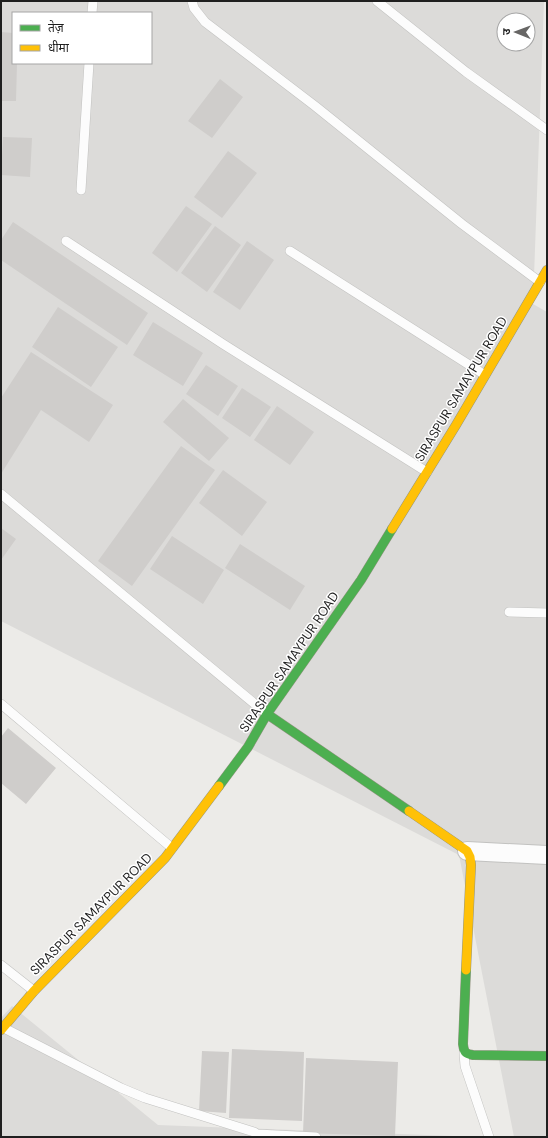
<svg xmlns="http://www.w3.org/2000/svg" width="548" height="1138" viewBox="0 0 548 1138" font-family="'DM Sans','Noto Sans Devanagari',sans-serif">
	<style>
		.residential { fill: #dcdbd9; fill-rule: evenodd }
		.building { fill: #cfcdcb }
		.lines { fill: none; stroke-linecap: round; stroke-linejoin: round }
		.lane-casing { stroke: #c2c2c0; stroke-width: 10 }
		.street-casing { stroke: #c2c2c0; stroke-width: 20 }
		.fast-casing { stroke: #939582; stroke-width: 10 }
		.slow-casing { stroke: #939582; stroke-width: 10 }
		.lane { stroke: #fcfcfc; stroke-width: 9 }
		.street { stroke: #fcfcfc; stroke-width: 18 }
		.fast { stroke: #4caf50; stroke-width: 9 }
		.slow { stroke: #ffc107; stroke-width: 9 }
		.labels { text-anchor: middle; dominant-baseline: central; stroke-width: 3; stroke-linejoin: round; paint-order: stroke }
		.street-label { font-size: 13px; fill: #1f1f1f; stroke: #fff }
	</style>
	<rect width="100%" height="100%" fill="#ecebe8"/>
	<path class="residential" d="M 1,1 L 544,1 L 533,304 L 547,312 L 547,1137 L 514,1137 L 459,855 L 1,621 ZM 13,13 L 151,13 L 151,63 L 13,63 ZM 504,20 L 528,20 L 528,44 L 504,44 Z
		M 12,1006 L 158,1125 L 453,1136 L 453,1137 L 1,1137 L 1,1018 Z"/>
	<path class="building" d="M 1,32 L 13,33 L 13,63 L 17,63 L 16,101 L 1,101 Z
		M 220,79 L 243,97 L 212,138 L 188,121 Z
		M 3,137 L 32,138 L 30,177 L 1,175 Z
		M 228,151 L 257,173 L 222,218 L 194,197 Z
		M 186,206 L 212,224 L 177,272 L 152,253 Z
		M 13,222 L 148,313 L 127,345 L 1,260 L 1,240 Z
		M 215,226 L 241,245 L 207,292 L 181,273 Z
		M 247,241 L 274,260 L 240,310 L 213,292 Z
		M 58,307 L 118,347 L 91,387 L 32,347 Z
		M 153,322 L 203,353 L 183,386 L 133,355 Z
		M 31,352 L 113,405 L 89,442 L 41,410 L 1,474 L 1,398 Z
		M 206,365 L 238,386 L 218,416 L 186,394 Z
		M 242,388 L 271,407 L 250,437 L 222,418 Z
		M 183,399 L 229,438 L 209,461 L 163,422 Z
		M 277,406 L 314,432 L 290,465 L 254,440 Z
		M 181,446 L 215,470 L 132,586 L 98,561 Z
		M 223,470 L 267,502 L 242,536 L 199,503 Z
		M 1,528 L 16,539 L 1,560 Z
		M 172,536 L 224,570 L 203,604 L 150,569 Z
		M 240,544 L 305,586 L 290,610 L 225,568 Z
		M 8,728 L 56,768 L 26,804 L 1,783 L 1,737 Z
		M 232,1049 L 304,1052 L 302,1121 L 229,1118 Z
		M 202,1051 L 229,1052 L 226,1113 L 199,1111 Z
		M 306,1058 L 398,1062 L 395,1136 L 303,1133 Z"/>
	<g class="lines">
		<g class="lane-casing">
			<path id="lane" d="M 192,1 L 194,8 L 205,22 L 315,106 L 462,224 L 540,282
				M 377,1 L 466,72 L 547,130
				M 92,13 L 93,1
				M 81,190 L 89,63
				M 66,241 L 223,344 L 427,472
				M 290,251 L 485,375
				M 1,494 L 267,714
				M 509,612 L 547,613
				M 1,704 L 172,848
				M 1,965 L 34,991
				M 4,1028 L 121,1088 L 145,1098 L 254,1132 L 257,1134 L 259,1137
				M 464,1053 L 465,1066 L 489,1137
				M 257,1134 L 316,1137"/>
		</g>
		<g class="street-casing">
			<path id="street" d="M 467,851 L 547,855"/>
		</g>
		<g class="fast-casing">
			<path id="fast" d="M 267,714 L 409,811
				M 219,786 L 248,747 L 267,714 L 361,580 L 392,529
				M 466,970 L 463,1044 C 464,1052 465,1054 473,1055 L 547,1056"/>
		</g>
		<g class="slow-casing">
			<path id="slow" d="M 392,529 L 456,425 L 547,270
				M 409,811 L 467,851 L 470,857 L 471,865 L 466,970
				M 1,1030 L 34,991 L 165,858 L 219,786"/>
		</g>
		<use href="#lane" class="lane"/>
		<use href="#street" class="street"/>
		<use href="#fast" class="fast"/>
		<use href="#slow" class="slow"/>
	</g>
	<g class="labels">
		<g class="street-label">
			<text transform="translate(461 389) rotate(-59)">SIRASPUR SAMAYPUR ROAD</text>
			<text transform="translate(289 662) rotate(-56)">SIRASPUR SAMAYPUR ROAD</text>
			<text transform="translate(91 914) rotate(-45)">SIRASPUR SAMAYPUR ROAD</text>
		</g>
	</g>
	<rect width="548" height="1138" fill="none" stroke="#1f1f1f" stroke-width="4"/>
	<rect x="12" y="12" width="140" height="52" fill="#ffffff" stroke="#a5a5a5"/>
	<rect x="20" y="25" width="20" height="6" fill="#4caf50" stroke="#a5a5a5"/>
	<text x="48" y="32" font-size="12" fill="#1f1f1f">तेज़</text>
	<rect x="20" y="45" width="20" height="6" fill="#ffc107" stroke="#a5a5a5"/>
	<text x="48" y="52" font-size="12" fill="#1f1f1f">धीमा</text>
	<g transform="translate(516 32) rotate(271)"><circle r="19" fill="#ffffff" stroke="#a5a5a5"/>
	<path d="M0-3L7 15L0 10L-7 15Z" fill="#676665"/>
	<text y="-6" font-size="11" font-weight="bold" text-anchor="middle" fill="#1f1f1f">उ</text>
	</g>
</svg>
